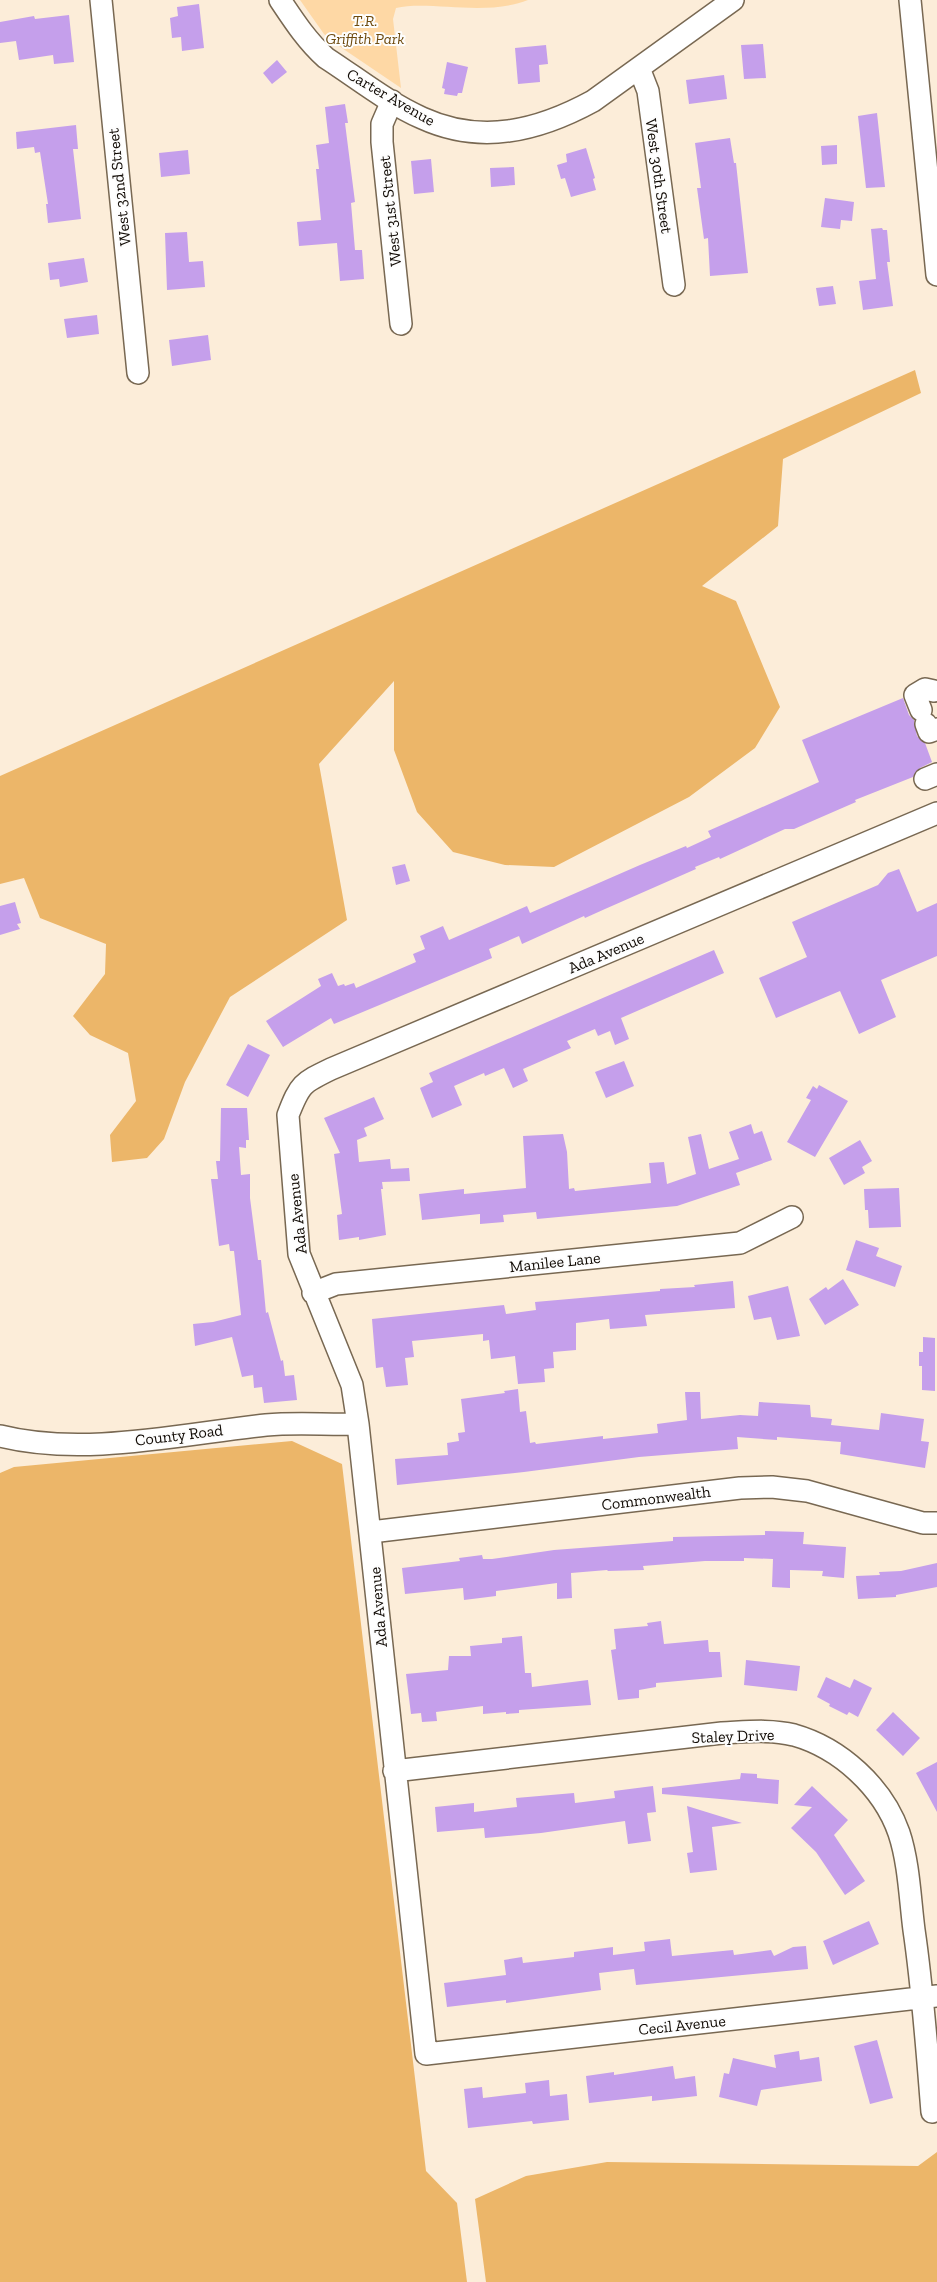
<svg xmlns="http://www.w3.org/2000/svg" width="937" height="2282" viewBox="0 0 937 2282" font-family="'Zilla Slab',serif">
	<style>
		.green { fill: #fed8a5 }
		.forest { fill: #ecb669 }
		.building { fill: #c59feb }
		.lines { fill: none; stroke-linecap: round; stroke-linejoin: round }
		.minor-casing { stroke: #786852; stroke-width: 24 }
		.minor { stroke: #fff; stroke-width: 21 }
		.labels { text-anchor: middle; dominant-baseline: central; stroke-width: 4; stroke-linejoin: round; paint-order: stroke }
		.park-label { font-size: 16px; font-style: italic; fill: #6e4b0f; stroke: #fdfdfd }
		.street-label { font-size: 16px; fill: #100a04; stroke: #fdfdfd }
	</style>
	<rect width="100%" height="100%" fill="#fcedd9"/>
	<path class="green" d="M 300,0 L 528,0 C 485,17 429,0 396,8 L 393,19 L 401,88 L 333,42 L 324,34 Z"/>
	<path class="forest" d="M 915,370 L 921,393 L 783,459 L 778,526 L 702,586 L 736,601 L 780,707 L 755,748 L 689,797 L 554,867 L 505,865 L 453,852 L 417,812 L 394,750 L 394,681 L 319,764 L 347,920 L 230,997 L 185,1082 L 164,1139 L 147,1158 L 112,1162 L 110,1135 L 136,1101 L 128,1053 L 90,1035 L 73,1016 L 105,974 L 106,944 L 40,918 L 24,878 L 0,884 L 0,776 Z
		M 292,1441 L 342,1464 L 426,2171 L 457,2203 L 467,2282 L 0,2282 L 0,1473 L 14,1467 Z
		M 937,2152 L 937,2282 L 486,2282 L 475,2199 L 526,2176 L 607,2162 L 918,2166 Z"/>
	<path class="building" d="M 199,4 L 204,48 L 182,51 L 181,37 L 172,38 L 170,18 L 178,16 L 177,7 Z
		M 69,15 L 74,62 L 54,64 L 53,55 L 19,60 L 16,41 L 0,43 L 0,22 L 34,16 L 35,19 Z
		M 763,44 L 766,78 L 744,79 L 741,45 Z
		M 546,45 L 548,64 L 539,65 L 540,82 L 518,84 L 515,48 Z
		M 277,60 L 287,72 L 272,84 L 263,73 Z
		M 447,62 L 468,67 L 462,93 L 458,93 L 457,96 L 444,94 L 445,89 L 442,88 Z
		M 724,75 L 727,99 L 689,104 L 686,80 Z
		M 345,104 L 348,123 L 345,123 L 355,202 L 351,203 L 355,250 L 362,250 L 364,279 L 340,281 L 337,243 L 299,246 L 297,222 L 321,220 L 316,169 L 319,169 L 316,145 L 329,143 L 325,107 Z
		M 877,113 L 885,187 L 866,188 L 858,116 Z
		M 76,125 L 78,149 L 73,149 L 81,219 L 48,223 L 46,204 L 48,204 L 40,152 L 35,153 L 34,147 L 17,149 L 16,132 Z
		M 730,138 L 734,163 L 736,163 L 748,273 L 710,276 L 708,238 L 704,239 L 697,188 L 701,188 L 695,143 Z
		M 837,145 L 837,164 L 822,165 L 821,146 Z
		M 586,148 L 595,178 L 593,179 L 596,190 L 571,197 L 565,178 L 561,179 L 557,165 L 567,162 L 566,154 Z
		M 188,150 L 190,174 L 161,177 L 159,153 Z
		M 431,159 L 434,192 L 414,194 L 411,161 Z
		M 514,167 L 515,185 L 491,187 L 490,168 Z
		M 825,198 L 854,202 L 852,221 L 841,220 L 840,229 L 821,227 Z
		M 882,228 L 883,230 L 887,230 L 890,262 L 887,262 L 893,306 L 863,310 L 859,281 L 876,279 L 871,229 Z
		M 187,232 L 189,262 L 203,261 L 205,287 L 167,290 L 165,233 Z
		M 84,258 L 88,282 L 60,287 L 59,279 L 50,280 L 48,263 Z
		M 833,286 L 836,304 L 819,306 L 816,288 Z
		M 97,315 L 99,334 L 67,338 L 64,319 Z
		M 208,335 L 211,360 L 172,366 L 169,340 Z
		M 903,698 L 909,715 L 914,720 L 917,736 L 925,743 L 932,762 L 920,768 L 913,777 L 855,800 L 856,802 L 794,829 L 785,829 L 720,859 L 719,857 L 695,867 L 696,869 L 605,909 L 585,918 L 584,916 L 522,944 L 519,936 L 489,949 L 492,958 L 334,1024 L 331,1018 L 283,1047 L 266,1021 L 321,986 L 318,979 L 332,973 L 338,986 L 344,984 L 345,986 L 354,983 L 356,988 L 416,962 L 413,954 L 425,949 L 420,936 L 443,926 L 449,940 L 527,906 L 530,913 L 640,865 L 686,846 L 687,848 L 711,837 L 708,831 L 819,782 L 802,740 Z
		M 405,864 L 410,881 L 396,885 L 392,867 Z
		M 899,869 L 917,912 L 937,903 L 937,956 L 881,980 L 896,1017 L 859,1034 L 840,991 L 776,1018 L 759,978 L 807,957 L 792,922 L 878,885 L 888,873 Z
		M 15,902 L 21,923 L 17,924 L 20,929 L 0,935 L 0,906 Z
		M 714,950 L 724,973 L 621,1018 L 629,1039 L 615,1045 L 610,1031 L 598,1036 L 595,1029 L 567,1041 L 571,1048 L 523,1069 L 528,1081 L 513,1088 L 504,1068 L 485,1076 L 484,1073 L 454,1086 L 462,1105 L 432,1118 L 420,1088 L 433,1082 L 429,1073 Z
		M 248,1044 L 270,1055 L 248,1097 L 226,1085 Z
		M 624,1061 L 634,1086 L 606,1098 L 595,1072 Z
		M 819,1085 L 848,1101 L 815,1157 L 787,1142 L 811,1100 L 806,1098 L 813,1086 L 817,1089 Z
		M 374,1097 L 384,1119 L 364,1128 L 367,1136 L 357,1140 L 359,1162 L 390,1159 L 391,1169 L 409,1168 L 410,1181 L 382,1182 L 383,1189 L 381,1189 L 386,1235 L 359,1240 L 359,1237 L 339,1240 L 337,1215 L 342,1214 L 334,1154 L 340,1153 L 324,1118 Z
		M 221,1108 L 247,1108 L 249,1140 L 246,1140 L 246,1148 L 239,1147 L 241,1175 L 250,1174 L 250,1198 L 258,1260 L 261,1260 L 266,1313 L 268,1312 L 281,1361 L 283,1360 L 285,1376 L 294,1375 L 297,1400 L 264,1403 L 262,1387 L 254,1388 L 253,1375 L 242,1377 L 232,1337 L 195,1346 L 193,1324 L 213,1322 L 241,1315 L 234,1251 L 230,1251 L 229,1244 L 219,1246 L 211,1179 L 218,1179 L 216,1161 L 220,1161 Z
		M 751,1124 L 754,1134 L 762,1131 L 772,1160 L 736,1173 L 740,1185 L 677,1206 L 537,1219 L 536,1212 L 503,1215 L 504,1222 L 480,1224 L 480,1214 L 422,1220 L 419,1194 L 464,1189 L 464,1194 L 526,1188 L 523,1136 L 563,1134 L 567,1152 L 569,1189 L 574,1188 L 575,1191 L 651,1183 L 649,1163 L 664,1162 L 667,1184 L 696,1174 L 688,1137 L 701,1134 L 709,1169 L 739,1159 L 729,1132 Z
		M 860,1140 L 872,1161 L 862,1167 L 865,1173 L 844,1185 L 829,1158 Z
		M 899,1188 L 901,1227 L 869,1228 L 868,1210 L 865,1210 L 864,1189 Z
		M 856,1240 L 879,1248 L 876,1256 L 902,1266 L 895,1287 L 846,1270 Z
		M 843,1279 L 859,1305 L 825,1325 L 809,1299 L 826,1287 L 828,1290 Z
		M 733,1281 L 735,1308 L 645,1315 L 647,1326 L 610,1329 L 609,1319 L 576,1323 L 576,1350 L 553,1352 L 554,1368 L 544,1369 L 545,1382 L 518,1384 L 515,1356 L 491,1359 L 489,1340 L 483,1341 L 483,1334 L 412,1341 L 414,1357 L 405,1358 L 408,1385 L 386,1387 L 383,1367 L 376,1368 L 372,1319 L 504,1305 L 506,1314 L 536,1310 L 535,1302 L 660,1291 L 660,1289 L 695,1287 L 694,1285 Z
		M 788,1286 L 800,1336 L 777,1340 L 771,1317 L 754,1320 L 748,1296 Z
		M 923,1337 L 935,1338 L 935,1391 L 922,1390 L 922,1366 L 919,1366 L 919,1352 L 923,1352 Z
		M 518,1389 L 520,1412 L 526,1411 L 530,1443 L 535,1442 L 536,1444 L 603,1436 L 603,1439 L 658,1433 L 657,1424 L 687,1420 L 685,1392 L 700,1392 L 701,1419 L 740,1415 L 758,1416 L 759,1402 L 810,1405 L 811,1417 L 832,1419 L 831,1425 L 879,1430 L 881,1413 L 924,1419 L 921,1441 L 929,1442 L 925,1468 L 840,1454 L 841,1442 L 777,1437 L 777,1440 L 737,1437 L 738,1449 L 639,1457 L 524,1472 L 397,1485 L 395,1459 L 448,1455 L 447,1443 L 459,1441 L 458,1433 L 465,1432 L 461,1399 L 505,1393 L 504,1391 Z
		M 765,1531 L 804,1532 L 803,1544 L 846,1547 L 844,1578 L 822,1576 L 823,1571 L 790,1570 L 790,1588 L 772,1587 L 773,1559 L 744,1558 L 744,1561 L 705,1561 L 643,1566 L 644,1570 L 608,1571 L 607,1570 L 571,1573 L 572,1598 L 557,1599 L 557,1583 L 496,1591 L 496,1596 L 464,1600 L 463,1588 L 405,1594 L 402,1568 L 460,1561 L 459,1558 L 482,1555 L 483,1559 L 492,1559 L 554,1550 L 673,1541 L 673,1537 L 765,1535 Z
		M 937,1563 L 937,1587 L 896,1595 L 896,1597 L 858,1599 L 856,1576 L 880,1575 L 879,1572 L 901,1571 Z
		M 661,1621 L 664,1644 L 708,1640 L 709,1652 L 720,1652 L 722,1677 L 656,1683 L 656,1687 L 639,1690 L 639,1698 L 618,1700 L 611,1650 L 616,1649 L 614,1629 L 648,1626 L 647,1623 Z
		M 522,1636 L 525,1673 L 531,1673 L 532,1687 L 588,1680 L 591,1705 L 519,1710 L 519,1713 L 506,1714 L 506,1712 L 483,1714 L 483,1706 L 436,1712 L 437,1721 L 422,1722 L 421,1713 L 411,1714 L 406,1674 L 448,1670 L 449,1656 L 471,1656 L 470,1646 L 502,1643 L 502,1638 Z
		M 746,1660 L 800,1666 L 797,1691 L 744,1685 Z
		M 826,1677 L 850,1688 L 854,1679 L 872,1688 L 858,1717 L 849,1712 L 847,1715 L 829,1706 L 830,1704 L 817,1697 Z
		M 893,1712 L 920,1738 L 903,1756 L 876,1730 Z
		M 937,1762 L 937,1812 L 916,1773 Z
		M 741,1773 L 757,1774 L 757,1778 L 779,1780 L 778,1804 L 662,1794 L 662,1788 L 740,1779 Z
		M 653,1786 L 656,1812 L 647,1813 L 651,1841 L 628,1844 L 625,1821 L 541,1833 L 485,1838 L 484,1828 L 437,1832 L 435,1807 L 474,1803 L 474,1812 L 517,1807 L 516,1798 L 574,1793 L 575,1803 L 615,1798 L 614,1791 Z
		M 812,1786 L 848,1820 L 834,1835 L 865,1881 L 845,1895 L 816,1852 L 791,1828 L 812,1807 L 794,1805 Z
		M 687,1806 L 742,1823 L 712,1827 L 717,1870 L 690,1873 L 687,1853 L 693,1852 Z
		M 869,1921 L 879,1944 L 833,1965 L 823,1941 Z
		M 670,1939 L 672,1956 L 733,1950 L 734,1955 L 771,1950 L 774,1956 L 793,1947 L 806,1946 L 808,1969 L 636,1985 L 634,1969 L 599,1973 L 601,1990 L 506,2003 L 506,2000 L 447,2007 L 444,1983 L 506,1975 L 504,1960 L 522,1957 L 523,1963 L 574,1957 L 574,1952 L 613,1947 L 613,1955 L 645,1951 L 644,1942 Z
		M 877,2040 L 893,2098 L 870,2104 L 854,2046 Z
		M 799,2051 L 800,2060 L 819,2057 L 822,2081 L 761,2090 L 757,2106 L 719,2097 L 724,2073 L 729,2074 L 733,2058 L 776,2068 L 774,2055 Z
		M 673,2066 L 675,2079 L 695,2076 L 697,2096 L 652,2101 L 652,2096 L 589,2103 L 586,2076 L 614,2072 L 614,2075 Z
		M 549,2080 L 550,2096 L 567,2094 L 569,2120 L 533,2124 L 532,2121 L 468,2128 L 464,2089 L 482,2087 L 483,2098 L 526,2093 L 525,2083 Z"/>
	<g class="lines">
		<g class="minor-casing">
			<path id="minor" d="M 101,0 L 138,373
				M 280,0 C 294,21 307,41 326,58 C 357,78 388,103 422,118 C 481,145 538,131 593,101 L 733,0
				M 910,0 L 937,275
				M 639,68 L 648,91 L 674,285
				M 392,101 L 382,124 L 382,142 L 401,324
				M 921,710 L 915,695 L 925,689 L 934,691
				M 926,724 L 929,732 L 937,729
				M 925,779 L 937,774
				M 937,813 L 331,1069 C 302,1083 300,1084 288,1115 L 299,1254 L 352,1385 L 358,1424 L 426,2054 L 937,1996
				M 313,1293 L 336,1284 L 740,1243 L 792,1217
				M 0,1436 C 83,1457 182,1434 266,1425 C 297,1422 327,1425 358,1424
				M 371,1532 L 740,1488 L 772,1487 L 807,1491 L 923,1523 L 937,1523
				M 394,1771 L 722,1733 C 746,1732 770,1729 794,1735 C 840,1748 883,1787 899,1833 C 909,1863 910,1899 914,1930 C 923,1991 927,2051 932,2112"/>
		</g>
		<use href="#minor" class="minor"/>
	</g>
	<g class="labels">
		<g class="park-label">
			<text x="365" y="20">T.R.<tspan x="365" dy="18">Griffith Park</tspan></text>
		</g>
		<g class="street-label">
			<text transform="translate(391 97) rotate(30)">Carter Avenue</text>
			<text transform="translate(659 176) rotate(82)">West 30th Street</text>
			<text transform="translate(119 187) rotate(-96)">West 32nd Street</text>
			<text transform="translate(390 211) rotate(-96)">West 31st Street</text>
			<text transform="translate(606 953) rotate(-23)">Ada Avenue</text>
			<text transform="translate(297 1214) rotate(-96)">Ada Avenue</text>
			<text transform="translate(555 1262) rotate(-6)">Manilee Lane</text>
			<text transform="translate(179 1435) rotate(-7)">County Road</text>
			<text transform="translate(656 1498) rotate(-7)">Commonwealth</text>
			<text transform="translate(378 1607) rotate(-95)">Ada Avenue</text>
			<text transform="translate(733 1736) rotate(-2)">Staley Drive</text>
			<text transform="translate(682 2025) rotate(-6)">Cecil Avenue</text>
		</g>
	</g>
</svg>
